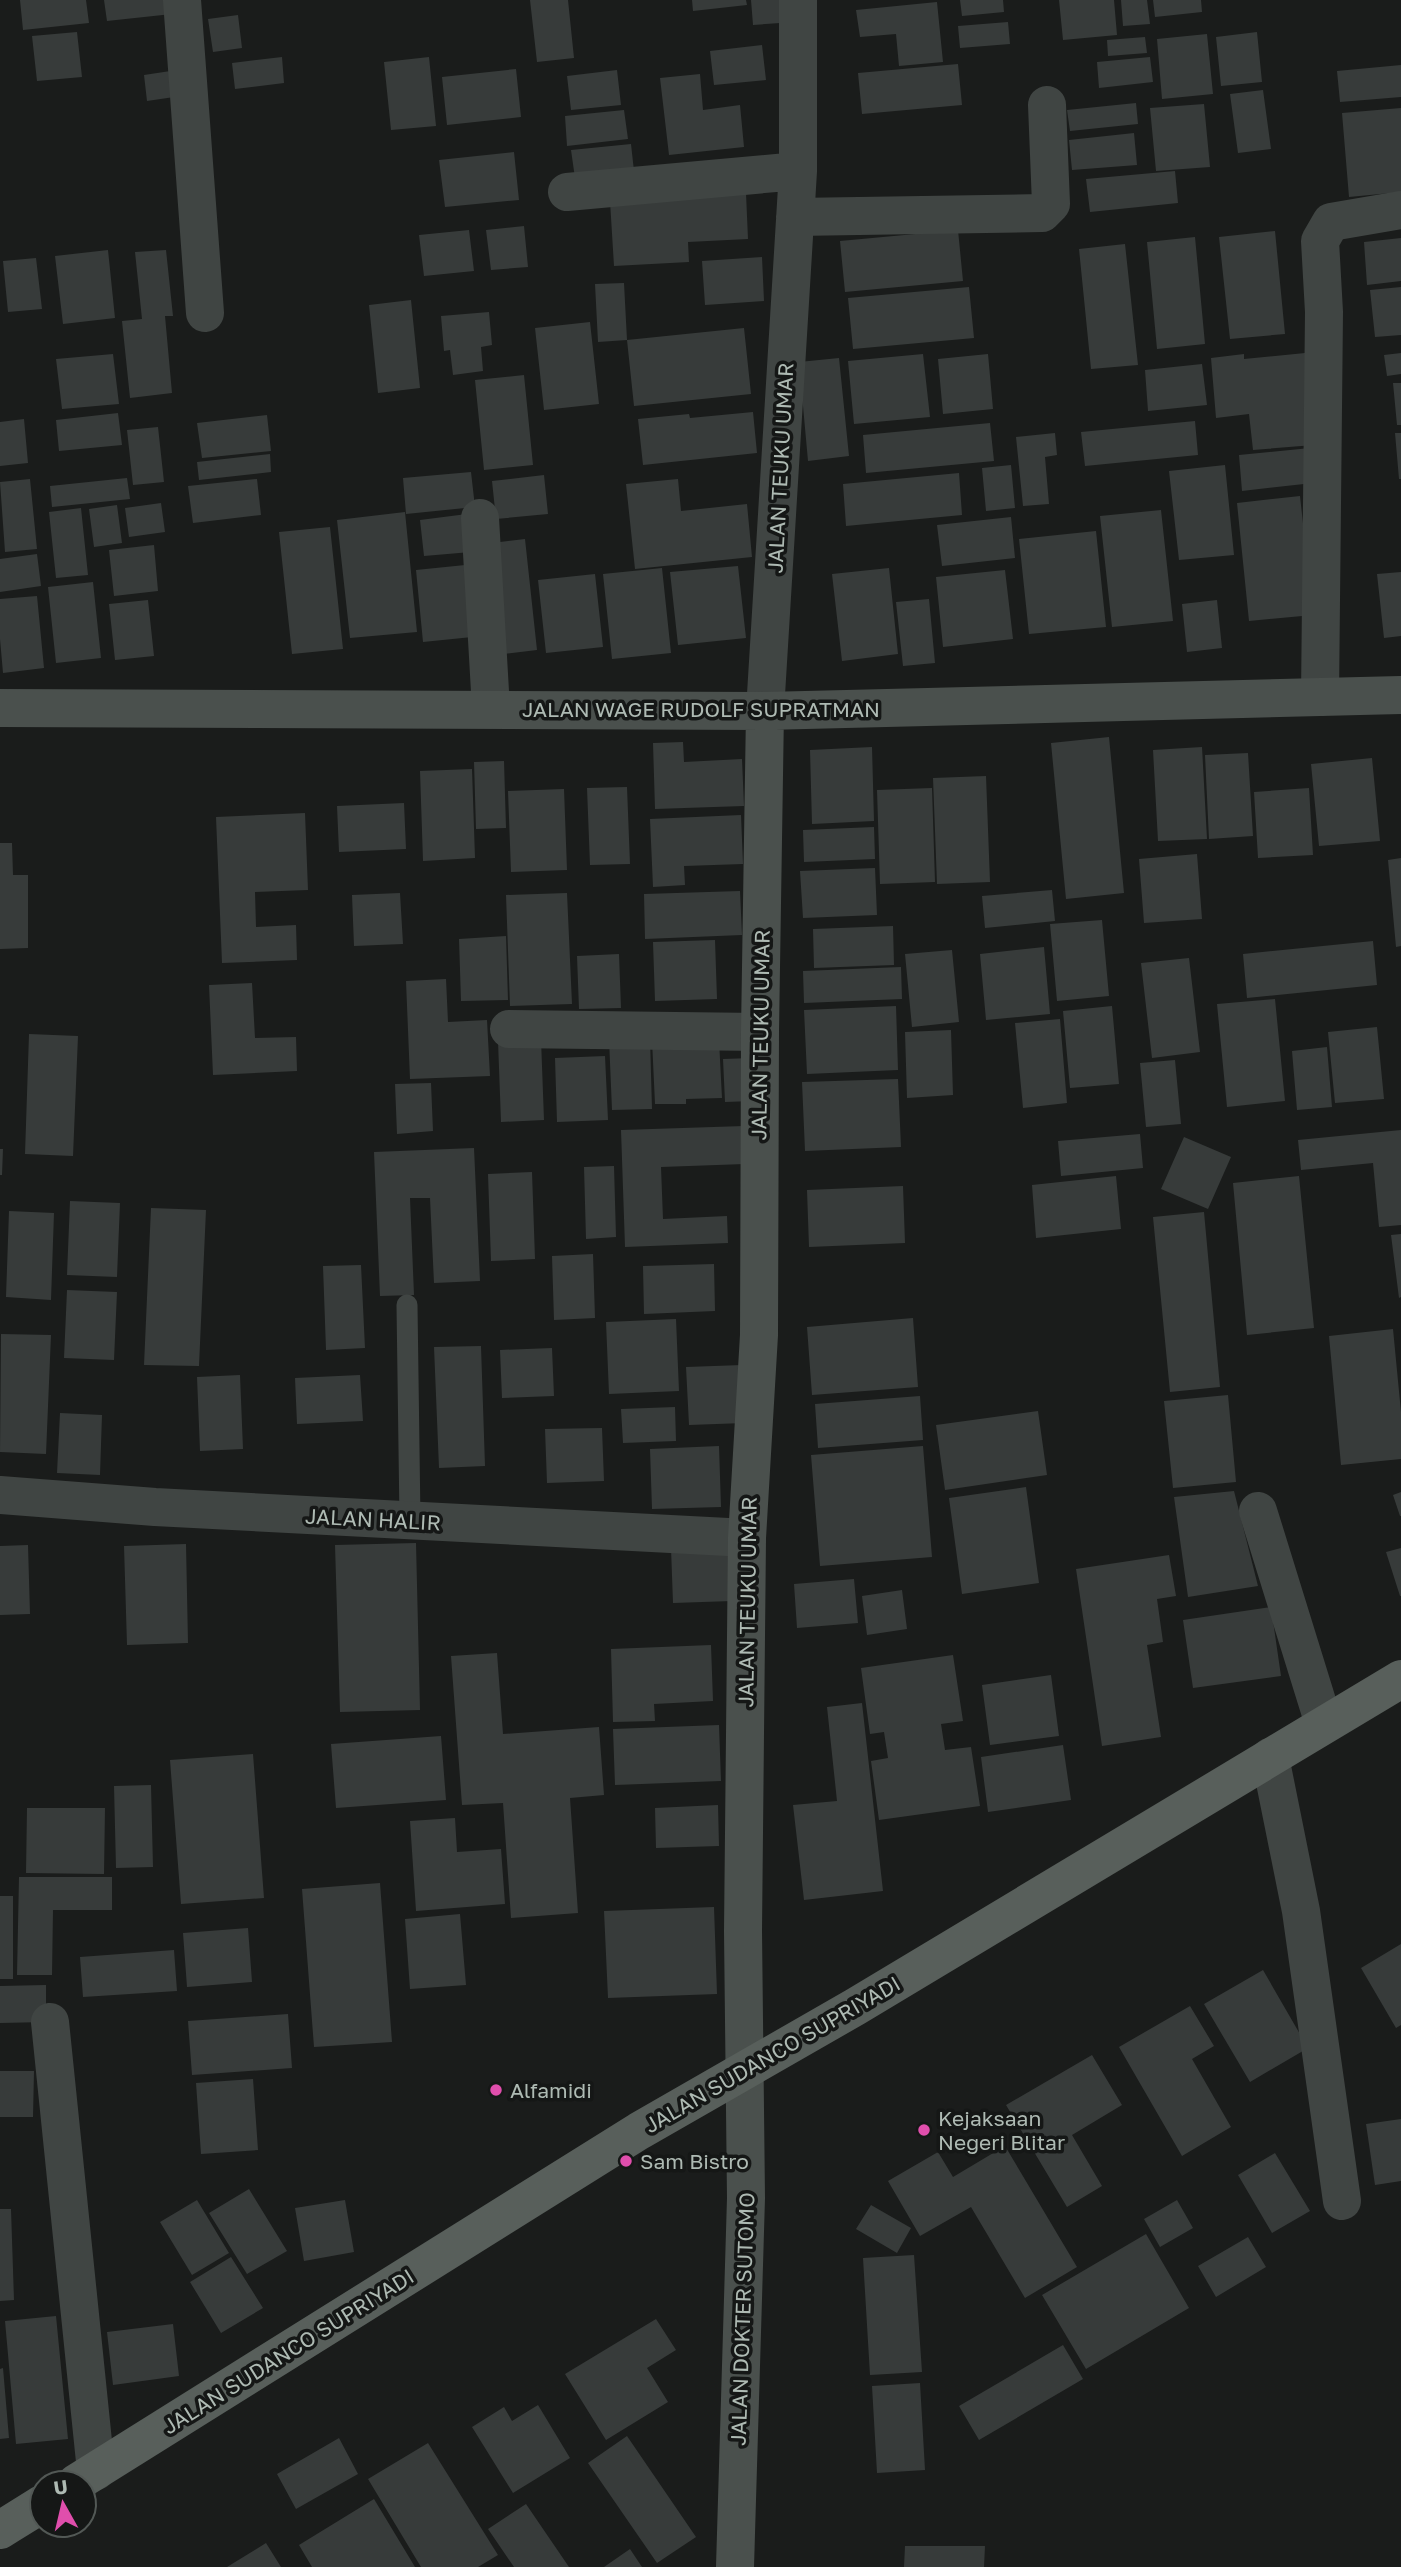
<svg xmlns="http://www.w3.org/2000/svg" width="1401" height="2567" viewBox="0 0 1401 2567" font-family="'Golos Text',sans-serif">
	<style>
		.building { fill: #373b3a }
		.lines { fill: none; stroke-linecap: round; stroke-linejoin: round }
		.lane { stroke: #404543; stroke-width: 21 }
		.street { stroke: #404543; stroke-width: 38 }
		.secondary { stroke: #4a504d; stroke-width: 38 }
		.primary { stroke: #585f5b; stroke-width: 38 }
		.poi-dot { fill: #e04eac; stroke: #151716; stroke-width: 2.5 }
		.labels { text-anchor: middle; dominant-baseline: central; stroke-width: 7; stroke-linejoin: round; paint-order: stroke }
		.street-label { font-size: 21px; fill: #aebab3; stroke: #151716 }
		.poi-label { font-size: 21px; fill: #aebab3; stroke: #151716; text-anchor: start }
	</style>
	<rect width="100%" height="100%" fill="#1a1c1b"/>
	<path class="building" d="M 20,0 L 86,0 L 89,23 L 23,30 Z
		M 104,0 L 171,0 L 172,14 L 107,21 Z
		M 530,0 L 568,0 L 574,58 L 537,62 Z
		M 692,0 L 746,0 L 747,5 L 693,11 Z
		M 751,0 L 779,0 L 780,23 L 753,25 Z
		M 960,0 L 1003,0 L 1004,12 L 962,16 Z
		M 1059,0 L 1114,0 L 1117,35 L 1063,40 Z
		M 1121,0 L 1147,0 L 1150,24 L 1123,26 Z
		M 1153,0 L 1201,0 L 1202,12 L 1155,17 Z
		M 937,2 L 943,62 L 899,66 L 896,34 L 860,37 L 856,10 Z
		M 238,15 L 242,48 L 213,52 L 208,19 Z
		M 1008,22 L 1010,44 L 960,48 L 958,26 Z
		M 77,32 L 82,77 L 37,81 L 32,36 Z
		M 1257,32 L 1262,82 L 1221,86 L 1216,37 Z
		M 1207,34 L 1213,94 L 1162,99 L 1157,39 Z
		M 1145,37 L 1147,53 L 1108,56 L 1107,40 Z
		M 762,45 L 766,80 L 714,85 L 710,51 Z
		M 282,57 L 284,83 L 235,89 L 232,63 Z
		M 429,57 L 436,126 L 391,130 L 384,62 Z
		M 1150,57 L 1153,82 L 1099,88 L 1097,62 Z
		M 958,64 L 962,105 L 862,114 L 858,73 Z
		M 1401,65 L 1401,97 L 1340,102 L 1337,71 Z
		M 516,69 L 521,117 L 447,125 L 442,77 Z
		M 177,70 L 181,96 L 147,101 L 144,75 Z
		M 617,70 L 621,105 L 571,110 L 567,76 Z
		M 700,74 L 703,110 L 740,105 L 744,147 L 669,155 L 660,78 Z
		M 1263,90 L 1271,149 L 1238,153 L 1230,94 Z
		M 1136,103 L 1138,124 L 1070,131 L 1067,110 Z
		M 1204,104 L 1210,167 L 1156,171 L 1150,108 Z
		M 1401,108 L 1401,192 L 1349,197 L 1342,113 Z
		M 624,110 L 628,139 L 567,146 L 565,116 Z
		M 1134,133 L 1137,165 L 1072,170 L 1069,140 Z
		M 631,144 L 634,171 L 575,178 L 571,150 Z
		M 514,152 L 519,200 L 445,207 L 439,160 Z
		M 1175,171 L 1178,203 L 1090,212 L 1086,179 Z
		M 746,193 L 748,239 L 688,242 L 689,262 L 614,266 L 610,201 Z
		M 524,226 L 528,267 L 491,270 L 486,230 Z
		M 469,230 L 474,271 L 424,276 L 419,235 Z
		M 958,230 L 963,281 L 845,292 L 840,241 Z
		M 1275,231 L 1285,334 L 1230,339 L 1219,237 Z
		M 1195,237 L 1205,344 L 1157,349 L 1147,242 Z
		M 1401,238 L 1401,281 L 1367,285 L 1364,242 Z
		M 1125,244 L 1138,365 L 1091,369 L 1079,249 Z
		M 108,250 L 115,318 L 63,324 L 55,256 Z
		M 166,250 L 173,316 L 165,316 L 172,393 L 130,398 L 122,321 L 142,319 L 135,252 Z
		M 762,257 L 764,301 L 705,305 L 702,261 Z
		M 36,258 L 42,309 L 8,312 L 3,261 Z
		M 624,283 L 627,340 L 744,328 L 751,394 L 634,406 L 627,340 L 598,342 L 595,284 Z
		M 969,287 L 974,338 L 853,349 L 848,298 Z
		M 1401,287 L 1401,335 L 1375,337 L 1370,290 Z
		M 411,300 L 420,388 L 378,393 L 369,305 Z
		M 489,312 L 492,345 L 481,347 L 483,371 L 453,375 L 450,350 L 444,351 L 441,316 Z
		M 590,322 L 599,404 L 544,410 L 535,328 Z
		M 1305,353 L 1314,445 L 1253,450 L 1249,414 L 1216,418 L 1211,358 L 1244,354 L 1244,359 Z
		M 1401,353 L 1401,374 L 1387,376 L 1384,355 Z
		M 113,354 L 119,404 L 62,409 L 56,359 Z
		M 923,354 L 930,417 L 854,424 L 848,361 Z
		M 988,354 L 993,409 L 943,414 L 938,359 Z
		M 839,358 L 849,456 L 808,461 L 799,362 Z
		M 1202,364 L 1207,405 L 1148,411 L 1145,370 Z
		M 524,375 L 533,465 L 484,470 L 475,380 Z
		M 1393,383 L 1401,383 L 1401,425 L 1397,425 Z
		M 753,412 L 757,453 L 643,465 L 638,419 L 689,414 L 690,418 Z
		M 118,413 L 122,445 L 59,451 L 56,420 Z
		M 267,415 L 271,451 L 202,458 L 197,423 Z
		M 24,419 L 28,463 L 0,466 L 0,422 Z
		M 1195,421 L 1198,455 L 1085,466 L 1081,432 Z
		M 990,423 L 994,461 L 866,473 L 863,435 Z
		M 158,427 L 164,482 L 133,485 L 127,430 Z
		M 1055,433 L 1057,455 L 1045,457 L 1049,504 L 1023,506 L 1016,437 Z
		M 1395,433 L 1401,433 L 1401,479 L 1399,479 Z
		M 1310,448 L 1313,483 L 1242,491 L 1239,455 Z
		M 270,454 L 271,472 L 199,480 L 197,462 Z
		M 1011,465 L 1015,508 L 986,511 L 982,468 Z
		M 1225,465 L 1234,555 L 1179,560 L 1169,471 Z
		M 471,472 L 475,507 L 406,514 L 403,478 Z
		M 959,473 L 962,515 L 846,526 L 843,484 Z
		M 544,475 L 548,514 L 496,519 L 492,481 Z
		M 127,478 L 130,499 L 52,507 L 50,486 Z
		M 30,479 L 37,549 L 5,552 L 0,482 Z
		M 257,479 L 261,515 L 193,523 L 188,486 Z
		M 678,479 L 681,511 L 747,504 L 752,557 L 635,569 L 626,484 Z
		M 1300,496 L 1313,615 L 1249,621 L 1237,503 Z
		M 161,503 L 165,532 L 129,537 L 125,508 Z
		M 117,505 L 122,543 L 94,547 L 89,509 Z
		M 81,508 L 88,575 L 56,578 L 49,512 Z
		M 1161,510 L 1173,621 L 1112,627 L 1100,516 Z
		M 405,512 L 417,632 L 350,638 L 337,520 Z
		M 467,514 L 471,552 L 424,556 L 420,520 Z
		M 1011,517 L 1015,558 L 942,566 L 937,525 Z
		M 330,527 L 343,649 L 292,654 L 279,532 Z
		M 1096,531 L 1106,627 L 1029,634 L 1019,539 Z
		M 525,539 L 537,650 L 503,654 L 492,543 Z
		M 154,545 L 158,591 L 114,596 L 109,550 Z
		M 37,554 L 41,586 L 0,592 L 0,559 Z
		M 475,564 L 482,636 L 423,642 L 416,570 Z
		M 738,566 L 746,638 L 678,645 L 670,572 Z
		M 662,568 L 671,653 L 612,659 L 603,574 Z
		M 889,568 L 898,654 L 842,661 L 832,574 Z
		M 1005,570 L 1013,639 L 943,647 L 936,577 Z
		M 1401,572 L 1401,636 L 1384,638 L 1377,574 Z
		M 595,574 L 603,647 L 546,653 L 538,580 Z
		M 93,582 L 101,658 L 56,663 L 48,587 Z
		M 37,596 L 44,668 L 3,673 L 0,639 L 0,599 Z
		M 929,599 L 935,663 L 903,666 L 896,602 Z
		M 148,600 L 154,656 L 115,660 L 109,604 Z
		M 1217,600 L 1222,648 L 1187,652 L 1182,604 Z
		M 1109,737 L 1124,893 L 1066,899 L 1051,743 Z
		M 683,742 L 684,762 L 742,759 L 744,806 L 655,809 L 653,743 Z
		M 872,747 L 874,821 L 812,824 L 810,750 Z
		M 1202,747 L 1207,839 L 1158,841 L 1153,750 Z
		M 1248,753 L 1253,836 L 1209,839 L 1205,755 Z
		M 1372,758 L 1380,841 L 1319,846 L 1311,764 Z
		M 504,761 L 506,828 L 476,829 L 474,762 Z
		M 472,769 L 475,858 L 423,861 L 420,771 Z
		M 986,776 L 990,882 L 937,884 L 933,778 Z
		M 627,787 L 630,864 L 590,865 L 587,788 Z
		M 932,788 L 935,882 L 880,884 L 877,790 Z
		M 1309,788 L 1313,855 L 1258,858 L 1254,792 Z
		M 564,789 L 567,870 L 511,872 L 508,791 Z
		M 404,803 L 406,849 L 339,852 L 337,806 Z
		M 305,813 L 308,890 L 255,892 L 256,927 L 296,925 L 297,960 L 222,963 L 216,817 Z
		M 741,815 L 743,864 L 684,866 L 685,885 L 653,887 L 650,819 Z
		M 874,827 L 875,859 L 804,862 L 803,830 Z
		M 0,843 L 12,843 L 13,875 L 28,875 L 28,948 L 0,949 Z
		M 1197,854 L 1202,919 L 1144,923 L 1139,859 Z
		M 1401,858 L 1401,946 L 1396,947 L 1388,860 Z
		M 875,868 L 877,915 L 803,918 L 800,871 Z
		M 1052,890 L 1055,921 L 985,928 L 982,896 Z
		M 740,891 L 742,935 L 645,939 L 644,894 Z
		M 400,893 L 403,944 L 354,946 L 352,895 Z
		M 567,893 L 572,1004 L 510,1006 L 506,895 Z
		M 1102,920 L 1109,996 L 1057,1001 L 1050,924 Z
		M 893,926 L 894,965 L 814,968 L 813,929 Z
		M 506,936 L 508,1000 L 461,1001 L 459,939 Z
		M 715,940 L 717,999 L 655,1001 L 653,942 Z
		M 1373,941 L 1377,985 L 1247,998 L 1243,954 Z
		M 1044,947 L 1050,1014 L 986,1020 L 980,954 Z
		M 952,950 L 959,1022 L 912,1027 L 905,954 Z
		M 619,954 L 621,1008 L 579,1009 L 577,956 Z
		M 1189,958 L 1200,1052 L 1152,1058 L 1141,963 Z
		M 901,967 L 902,999 L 804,1003 L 803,971 Z
		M 446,979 L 448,1022 L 487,1020 L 490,1076 L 410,1079 L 406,981 Z
		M 252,983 L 255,1038 L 296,1037 L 297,1071 L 213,1075 L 209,985 Z
		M 1275,999 L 1285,1101 L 1227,1107 L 1217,1004 Z
		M 896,1006 L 898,1070 L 807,1074 L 804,1010 Z
		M 1112,1006 L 1119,1084 L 1070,1088 L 1063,1011 Z
		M 1060,1019 L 1067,1103 L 1023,1108 L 1015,1023 Z
		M 1377,1027 L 1384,1099 L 1335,1103 L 1328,1032 Z
		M 951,1030 L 953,1095 L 907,1098 L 905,1032 Z
		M 29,1034 L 78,1036 L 73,1156 L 25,1154 Z
		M 650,1038 L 652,1109 L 612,1110 L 609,1039 Z
		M 541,1039 L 544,1120 L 501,1122 L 498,1041 Z
		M 652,1040 L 719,1040 L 722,1098 L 686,1099 L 686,1104 L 655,1104 Z
		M 1327,1047 L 1332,1107 L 1297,1110 L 1292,1051 Z
		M 605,1056 L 608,1120 L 557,1122 L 555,1058 Z
		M 752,1058 L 753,1101 L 725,1102 L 723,1059 Z
		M 1175,1060 L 1181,1124 L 1146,1127 L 1140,1063 Z
		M 898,1079 L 901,1147 L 805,1151 L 802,1082 Z
		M 431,1083 L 433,1131 L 397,1134 L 395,1084 Z
		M 744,1126 L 745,1164 L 661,1167 L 663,1219 L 727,1216 L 728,1243 L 625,1247 L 621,1130 Z
		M 1401,1130 L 1401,1225 L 1379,1227 L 1373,1163 L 1301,1170 L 1298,1140 Z
		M 1140,1134 L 1143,1168 L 1061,1176 L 1058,1141 Z
		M 1184,1137 L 1231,1157 L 1208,1209 L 1161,1189 Z
		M 474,1148 L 480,1281 L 434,1283 L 430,1198 L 410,1198 L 414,1295 L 380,1296 L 374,1152 Z
		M 0,1149 L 3,1149 L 2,1175 L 0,1175 Z
		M 614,1166 L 616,1237 L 586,1239 L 584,1167 Z
		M 532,1172 L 535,1259 L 491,1261 L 488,1174 Z
		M 1116,1176 L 1121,1229 L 1036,1238 L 1032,1185 Z
		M 1299,1176 L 1314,1328 L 1247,1335 L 1233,1183 Z
		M 903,1186 L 905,1243 L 809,1247 L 807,1190 Z
		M 70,1201 L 120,1203 L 117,1277 L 67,1275 Z
		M 151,1208 L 206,1210 L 199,1366 L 144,1365 Z
		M 9,1211 L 54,1213 L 51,1300 L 6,1297 Z
		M 1204,1212 L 1220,1387 L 1170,1392 L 1153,1217 Z
		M 1401,1234 L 1401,1297 L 1399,1298 L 1391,1235 Z
		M 593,1254 L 595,1318 L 554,1320 L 552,1256 Z
		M 714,1264 L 715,1311 L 644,1314 L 643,1266 Z
		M 361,1265 L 365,1348 L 326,1350 L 323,1266 Z
		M 67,1290 L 117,1292 L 114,1360 L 64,1358 Z
		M 913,1318 L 918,1387 L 812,1395 L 807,1327 Z
		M 676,1319 L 679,1391 L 609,1394 L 606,1322 Z
		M 1393,1329 L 1401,1412 L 1401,1459 L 1341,1465 L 1329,1336 Z
		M 1,1334 L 51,1335 L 46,1454 L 0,1452 Z
		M 481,1346 L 485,1466 L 439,1468 L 434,1347 Z
		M 552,1348 L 554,1396 L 502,1398 L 500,1350 Z
		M 742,1365 L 744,1423 L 689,1425 L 686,1367 Z
		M 240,1375 L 243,1449 L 200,1451 L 197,1377 Z
		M 360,1375 L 363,1421 L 297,1424 L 295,1378 Z
		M 1228,1395 L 1236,1482 L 1173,1488 L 1164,1401 Z
		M 920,1396 L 923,1440 L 818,1448 L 815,1404 Z
		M 675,1407 L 676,1441 L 623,1443 L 621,1409 Z
		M 1038,1411 L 1047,1475 L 945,1490 L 936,1425 Z
		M 60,1413 L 102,1415 L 100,1475 L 57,1473 Z
		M 602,1428 L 604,1481 L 547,1483 L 545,1429 Z
		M 719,1446 L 721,1507 L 652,1509 L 650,1449 Z
		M 923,1446 L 932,1557 L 820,1566 L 811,1455 Z
		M 1026,1487 L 1039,1583 L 962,1594 L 949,1498 Z
		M 1234,1491 L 1258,1586 L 1188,1597 L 1174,1497 Z
		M 1401,1492 L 1401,1516 L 1400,1516 L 1393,1495 Z
		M 416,1543 L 420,1710 L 340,1712 L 335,1545 Z
		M 186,1544 L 188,1643 L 127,1645 L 124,1546 Z
		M 28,1545 L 30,1614 L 0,1615 L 0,1546 Z
		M 730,1546 L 732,1601 L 673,1603 L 671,1548 Z
		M 1401,1548 L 1401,1596 L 1400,1596 L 1386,1552 Z
		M 1169,1555 L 1176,1596 L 1157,1599 L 1163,1642 L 1147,1645 L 1161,1737 L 1102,1746 L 1076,1569 Z
		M 854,1579 L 858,1623 L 797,1628 L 794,1584 Z
		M 902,1590 L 907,1629 L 867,1635 L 862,1596 Z
		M 1271,1607 L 1281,1676 L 1193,1688 L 1183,1620 Z
		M 711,1645 L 713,1701 L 654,1704 L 655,1721 L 613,1722 L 611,1649 Z
		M 497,1653 L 503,1734 L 599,1727 L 604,1795 L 570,1798 L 578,1913 L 511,1918 L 503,1803 L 462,1805 L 451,1656 Z
		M 953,1655 L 963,1721 L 941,1724 L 945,1750 L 971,1747 L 980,1806 L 879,1820 L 871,1761 L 888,1758 L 884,1732 L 870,1734 L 861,1668 Z
		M 1051,1675 L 1059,1736 L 990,1745 L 982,1685 Z
		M 862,1703 L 883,1891 L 804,1900 L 793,1805 L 837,1801 L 827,1707 Z
		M 719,1725 L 721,1781 L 615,1785 L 613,1729 Z
		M 441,1736 L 446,1800 L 336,1808 L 331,1744 Z
		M 1063,1745 L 1071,1800 L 988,1812 L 981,1757 Z
		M 253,1754 L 264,1898 L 181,1904 L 170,1760 Z
		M 151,1785 L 153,1867 L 116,1868 L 114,1786 Z
		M 718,1805 L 719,1846 L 656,1848 L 655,1808 Z
		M 27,1808 L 105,1808 L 104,1874 L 26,1873 Z
		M 455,1818 L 457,1852 L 501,1849 L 505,1904 L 416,1911 L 410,1821 Z
		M 19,1877 L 112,1877 L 112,1910 L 53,1910 L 52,1975 L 17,1975 Z
		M 380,1883 L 392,2042 L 314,2047 L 302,1889 Z
		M 0,1896 L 13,1896 L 13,1979 L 0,1979 Z
		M 714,1907 L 717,1994 L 608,1998 L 604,1911 Z
		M 460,1914 L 466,1985 L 410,1989 L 405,1919 Z
		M 248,1928 L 252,1982 L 187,1987 L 183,1933 Z
		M 1401,1944 L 1401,2025 L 1396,2028 L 1361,1968 Z
		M 174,1950 L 177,1991 L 83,1997 L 80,1957 Z
		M 1263,1970 L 1308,2048 L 1250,2082 L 1204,2004 Z
		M 46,1985 L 46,2022 L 0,2023 L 0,1986 Z
		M 1190,2006 L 1214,2046 L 1192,2059 L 1231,2127 L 1182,2156 L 1119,2047 Z
		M 288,2014 L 292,2068 L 192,2075 L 188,2021 Z
		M 1092,2055 L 1122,2105 L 1072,2135 L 1102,2186 L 1067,2207 L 1006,2105 Z
		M 0,2071 L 34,2071 L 33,2117 L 0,2117 Z
		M 253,2079 L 258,2150 L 201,2154 L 196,2083 Z
		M 1401,2119 L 1401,2181 L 1375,2185 L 1366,2124 Z
		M 1005,2146 L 1077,2267 L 1025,2298 L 971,2207 L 920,2236 L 888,2181 L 938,2152 L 953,2177 Z
		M 1275,2153 L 1310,2211 L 1272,2233 L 1238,2175 Z
		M 249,2189 L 287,2251 L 247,2274 L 209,2213 Z
		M 197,2200 L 229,2253 L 192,2275 L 160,2222 Z
		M 345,2200 L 354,2252 L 304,2261 L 295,2208 Z
		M 1177,2200 L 1193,2228 L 1160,2247 L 1144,2219 Z
		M 871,2205 L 911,2228 L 897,2253 L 856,2229 Z
		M 0,2209 L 11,2209 L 14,2300 L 0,2301 Z
		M 1146,2234 L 1189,2308 L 1086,2369 L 1042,2295 Z
		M 1248,2237 L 1266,2267 L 1216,2297 L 1198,2266 Z
		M 914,2255 L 922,2372 L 870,2375 L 863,2258 Z
		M 231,2257 L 263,2308 L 221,2333 L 190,2282 Z
		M 56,2316 L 68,2439 L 16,2444 L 5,2321 Z
		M 656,2319 L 676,2350 L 647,2368 L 668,2402 L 606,2440 L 565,2374 Z
		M 173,2324 L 179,2376 L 113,2385 L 107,2332 Z
		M 1063,2345 L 1083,2379 L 979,2440 L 959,2406 Z
		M 3,2368 L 9,2438 L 0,2439 L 0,2369 Z
		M 920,2383 L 925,2470 L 877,2473 L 872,2386 Z
		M 538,2405 L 570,2458 L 513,2493 L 472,2427 L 504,2407 L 512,2421 Z
		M 627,2436 L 696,2537 L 657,2563 L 588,2463 Z
		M 339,2438 L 358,2474 L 296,2509 L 277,2474 Z
		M 428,2443 L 498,2555 L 478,2567 L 421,2567 L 368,2479 Z
		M 374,2499 L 415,2567 L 312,2567 L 299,2545 Z
		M 526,2504 L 569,2567 L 514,2567 L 488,2529 Z
		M 266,2543 L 281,2567 L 227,2567 Z
		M 905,2546 L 985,2546 L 984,2567 L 904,2567 Z
		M 630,2549 L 642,2567 L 604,2567 Z"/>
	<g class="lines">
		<path class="lane" d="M 407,1305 L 410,1520"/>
		<path class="street" d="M 182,0 L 205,313
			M 567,192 L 798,171
			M 795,217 L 1042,213 L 1051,204 L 1047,105
			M 480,518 L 491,709
			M 1320,697 L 1324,312 L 1320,241 L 1331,222 L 1401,210
			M 765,711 L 798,171 L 798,0
			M 509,1029 L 760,1032
			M 0,1495 L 155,1507 L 747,1538
			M 1258,1511 L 1324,1724
			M 1270,1757 L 1301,1911 L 1342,2201
			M 50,2022 L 96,2471"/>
		<path class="secondary" d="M 0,708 L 765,711 L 1401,695
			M 735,2567 L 746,2198 L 743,1931 L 747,1538 L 759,1335 L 760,1032 L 765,711"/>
		<path class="primary" d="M 76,2483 L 639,2131 L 855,2007 L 1401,1679
			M 0,2530 L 42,2504"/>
	</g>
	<g class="poi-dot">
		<circle cx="496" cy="2090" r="7"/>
		<circle cx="924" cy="2130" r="7"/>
		<circle cx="626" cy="2161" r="7"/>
	</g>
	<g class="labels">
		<g class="street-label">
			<text transform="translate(780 468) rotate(-87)">JALAN TEUKU UMAR</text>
			<text x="701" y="709">JALAN WAGE RUDOLF SUPRATMAN</text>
			<text transform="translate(760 1035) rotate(-89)">JALAN TEUKU UMAR</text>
			<text transform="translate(373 1519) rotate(3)">JALAN HALIR</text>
			<text transform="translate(747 1602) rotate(-89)">JALAN TEUKU UMAR</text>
			<text transform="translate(772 2054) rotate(-30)">JALAN SUDANCO SUPRIYADI</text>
			<text transform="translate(742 2319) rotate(-88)">JALAN DOKTER SUTOMO</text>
			<text transform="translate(288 2351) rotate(-32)">JALAN SUDANCO SUPRIYADI</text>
		</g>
		<g class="poi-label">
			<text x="510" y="2090">Alfamidi</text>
			<text x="938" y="2118">Kejaksaan<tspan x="938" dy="24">Negeri Blitar</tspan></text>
			<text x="640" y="2161">Sam Bistro</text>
		</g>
	</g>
	<g transform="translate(63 2504) rotate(352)"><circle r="33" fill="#151716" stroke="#525855" stroke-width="2"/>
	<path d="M0-5L12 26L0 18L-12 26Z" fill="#e04eac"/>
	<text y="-10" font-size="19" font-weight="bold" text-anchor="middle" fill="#aebab3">U</text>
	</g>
</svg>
